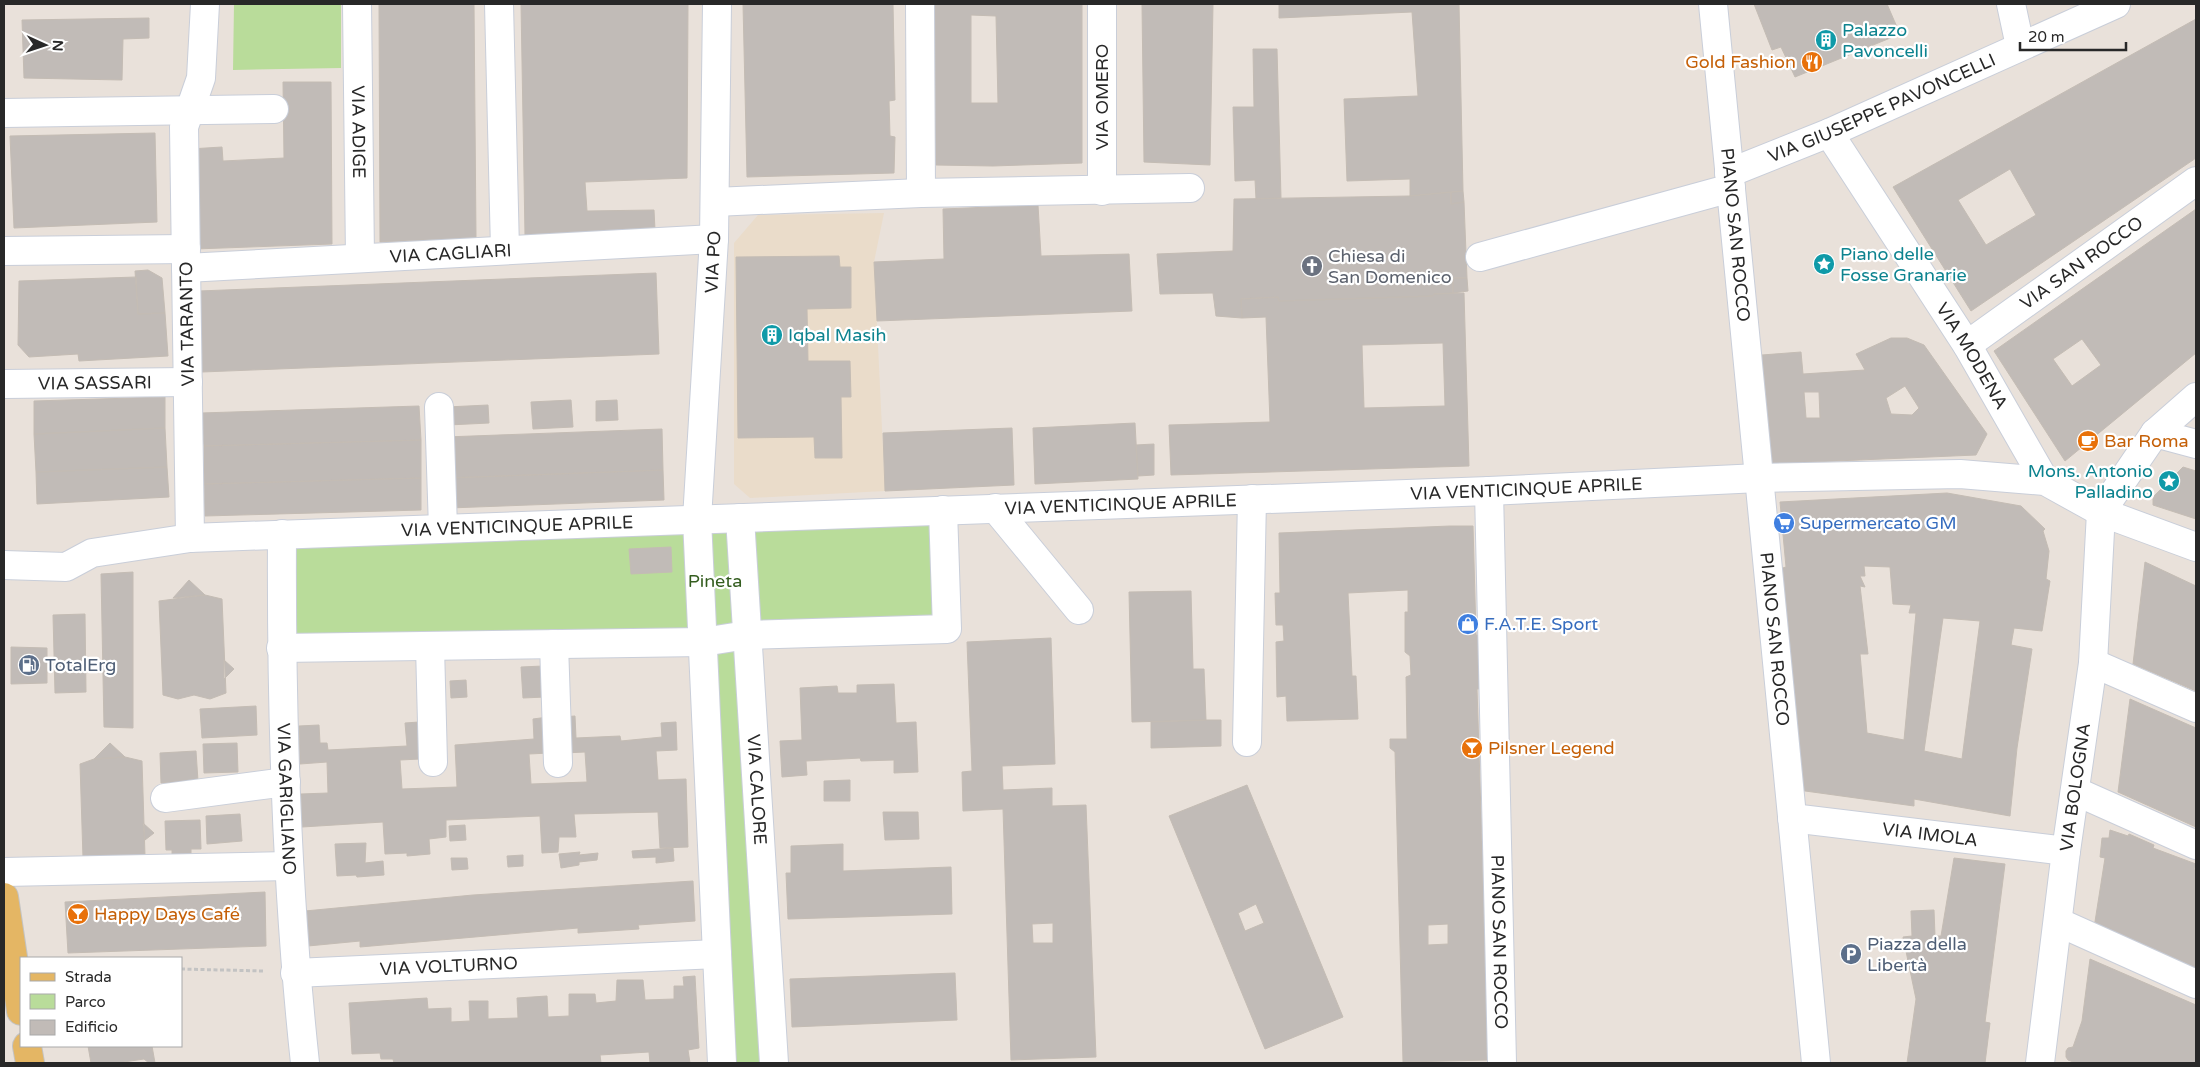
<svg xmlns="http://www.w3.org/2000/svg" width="2200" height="1067" viewBox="0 0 2200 1067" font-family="'Varela Round',sans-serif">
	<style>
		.education { fill: #eadcca }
		.green { fill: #b9dc9a }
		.building { fill: #c1bbb7; stroke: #c4bcb4; fill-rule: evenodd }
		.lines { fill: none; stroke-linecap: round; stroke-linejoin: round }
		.minor-casing { stroke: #c9ced9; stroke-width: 30 }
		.major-casing { stroke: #c3c3c3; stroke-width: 30 }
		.path { stroke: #c3c3c3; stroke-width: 3; stroke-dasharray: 4 2.5; stroke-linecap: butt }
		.minor { stroke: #fff; stroke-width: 28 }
		.major { stroke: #e4b664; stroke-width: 28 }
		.labels { text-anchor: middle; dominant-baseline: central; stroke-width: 4.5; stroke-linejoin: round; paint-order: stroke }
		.culture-label { font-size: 18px; fill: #0d838f; stroke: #fff; text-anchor: start }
		.food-label { font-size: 18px; fill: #c56008; stroke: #fff; text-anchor: start }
		.street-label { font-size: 18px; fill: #282828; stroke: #fff }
		.worship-label { font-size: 18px; fill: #5b616d; stroke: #fff; text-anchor: start }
		.shop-label { font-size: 18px; fill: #366cbe; stroke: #fff; text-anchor: start }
		.park-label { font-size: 18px; fill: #345d1f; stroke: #fff }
		.service-label { font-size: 18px; fill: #4e5e75; stroke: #fff; text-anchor: start }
	</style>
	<rect width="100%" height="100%" fill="#e9e1da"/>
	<path class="education" d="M 884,213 L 874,262 L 885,491 L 750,498 L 734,484 L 734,243 L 758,215 Z"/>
	<path class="green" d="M 234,4 L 341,4 L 341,68 L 233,70 Z
		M 943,510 L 947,629 L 747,635 L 774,1063 L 722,1063 L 703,642 L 281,648 L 282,534 Z"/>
	<path class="building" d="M 379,4 L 474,4 L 476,238 L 380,242 Z
		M 521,4 L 688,4 L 687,178 L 585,182 L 587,211 L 654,210 L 655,230 L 525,235 Z
		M 743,4 L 893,4 L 895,100 L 889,101 L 890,136 L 895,137 L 894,173 L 747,177 Z
		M 934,4 L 1082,4 L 1082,163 L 993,166 L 936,165 ZM 971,15 L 996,16 L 998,103 L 971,103 Z
		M 1142,4 L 1213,4 L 1210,165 L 1144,162 Z
		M 1279,4 L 1459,4 L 1463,191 L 1410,196 L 1410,179 L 1347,181 L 1344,99 L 1418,96 L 1412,12 L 1279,18 Z
		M 1754,4 L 1887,4 L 1900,34 L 1795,77 L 1781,47 L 1772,50 Z
		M 149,18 L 149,38 L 123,39 L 122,80 L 24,78 L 22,20 Z
		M 2196,19 L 2196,158 L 1971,311 L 1893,187 ZM 2010,169 L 2036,215 L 1986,245 L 1958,200 Z
		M 1253,49 L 1277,49 L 1281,198 L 1256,199 L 1255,180 L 1235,181 L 1233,107 L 1254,107 Z
		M 283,82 L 331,82 L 332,244 L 195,249 L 190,149 L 222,147 L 223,161 L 284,158 Z
		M 155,133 L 157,222 L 14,228 L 10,136 Z
		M 1463,191 L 1464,202 L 1451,204 L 1451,192 Z
		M 1451,192 L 1451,204 L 1464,202 L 1467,278 L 1453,278 L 1453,293 L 1434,294 L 1433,296 L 1279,301 L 1278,297 L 1241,299 L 1242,318 L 1216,316 L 1213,293 L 1160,294 L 1157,254 L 1233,251 L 1234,199 L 1409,196 Z
		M 1038,205 L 1041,256 L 1129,254 L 1132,311 L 877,321 L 874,262 L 944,259 L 943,209 Z
		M 2196,209 L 2196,353 L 2065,461 L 1994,351 ZM 2082,339 L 2101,365 L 2072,386 L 2053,359 Z
		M 839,256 L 840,267 L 851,267 L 851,308 L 807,309 L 808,361 L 850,361 L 851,397 L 841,397 L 842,458 L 815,458 L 814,437 L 738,438 L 736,257 Z
		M 148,270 L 162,278 L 165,313 L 138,314 L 135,271 Z
		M 656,273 L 659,354 L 202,372 L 199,291 Z
		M 136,277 L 138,314 L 165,313 L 168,356 L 79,361 L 78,354 L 29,357 L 18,345 L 19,281 Z
		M 1453,278 L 1467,278 L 1468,291 L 1453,293 Z
		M 1464,293 L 1469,466 L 1171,475 L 1169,425 L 1270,422 L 1266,317 L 1242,318 L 1241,299 L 1278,297 L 1279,301 L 1433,296 L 1434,294 ZM 1443,343 L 1445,406 L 1364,408 L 1362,345 Z
		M 1891,338 L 1907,338 L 1924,345 L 1987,434 L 1976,455 L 1765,464 L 1758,405 L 1766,402 L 1762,355 L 1801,352 L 1803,374 L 1865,370 L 1856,354 ZM 1905,386 L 1919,408 L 1912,415 L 1891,414 L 1886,398 ZM 1804,392 L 1819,392 L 1820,418 L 1806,418 Z
		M 165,397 L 165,428 L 34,434 L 34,401 Z
		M 571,400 L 573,427 L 533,429 L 531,402 Z
		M 617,400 L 618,420 L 596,421 L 596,401 Z
		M 488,405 L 489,423 L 448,425 L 447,407 Z
		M 419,406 L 421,440 L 204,446 L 201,413 Z
		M 1135,423 L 1138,479 L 1035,484 L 1033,428 Z
		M 165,428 L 167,467 L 36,472 L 34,434 Z
		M 1012,428 L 1014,485 L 885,491 L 883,433 Z
		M 662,429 L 663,470 L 448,478 L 445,437 Z
		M 421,440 L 421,478 L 204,484 L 204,446 Z
		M 1154,444 L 1154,475 L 1138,476 L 1136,445 Z
		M 167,467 L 169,497 L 37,504 L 36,472 Z
		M 2183,467 L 2196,471 L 2196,519 L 2153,505 L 2153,497 Z
		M 663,470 L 664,500 L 449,508 L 448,478 Z
		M 421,478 L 421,510 L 205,516 L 204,484 Z
		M 1947,493 L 2021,506 L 2045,529 L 2043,531 L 2049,551 L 2046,579 L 2050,581 L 2042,631 L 2014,628 L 2011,645 L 2032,649 L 2017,748 L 2010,816 L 1914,799 L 1914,806 L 1798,790 L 1776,570 L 1786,567 L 1780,502 ZM 1864,566 L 1890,567 L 1893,604 L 1911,605 L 1909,613 L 1916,613 L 1904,740 L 1867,733 L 1860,654 L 1868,654 L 1860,586 L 1865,587 L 1860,576 L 1865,576 ZM 1943,618 L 1980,621 L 1962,759 L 1924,751 Z
		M 1450,526 L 1473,526 L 1476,635 L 1483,636 L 1486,688 L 1477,689 L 1489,1060 L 1403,1062 L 1395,752 L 1390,748 L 1390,739 L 1407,739 L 1406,677 L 1411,675 L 1410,656 L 1405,652 L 1405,612 L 1408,612 L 1408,590 L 1348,593 L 1352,676 L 1356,676 L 1358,719 L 1287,721 L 1286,696 L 1277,697 L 1276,642 L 1284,641 L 1283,625 L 1276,625 L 1275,593 L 1280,593 L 1279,533 ZM 1448,924 L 1448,944 L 1428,945 L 1428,925 Z
		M 671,547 L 672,572 L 631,574 L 629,549 Z
		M 2145,562 L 2196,586 L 2196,691 L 2133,664 Z
		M 133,572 L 133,728 L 104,727 L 101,574 Z
		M 189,580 L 205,595 L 173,598 Z
		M 1191,591 L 1193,669 L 1204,669 L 1206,720 L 1132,722 L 1129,592 Z
		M 205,595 L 222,599 L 226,693 L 210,699 L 194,695 L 178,699 L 163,695 L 159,601 Z
		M 85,614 L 86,692 L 55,693 L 53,615 Z
		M 1051,638 L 1055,764 L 1002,766 L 1003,790 L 1052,788 L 1052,806 L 1086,805 L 1096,1057 L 1011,1060 L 1003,809 L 963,811 L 962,772 L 972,771 L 967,642 ZM 1053,923 L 1053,943 L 1033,943 L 1032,924 Z
		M 11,647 L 47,648 L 47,683 L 11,684 Z
		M 224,660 L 234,669 L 224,679 Z
		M 543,666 L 545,697 L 523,698 L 521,667 Z
		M 466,680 L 467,697 L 451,698 L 450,681 Z
		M 894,684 L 896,723 L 916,722 L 918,772 L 894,773 L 894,760 L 861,761 L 860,758 L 806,761 L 807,775 L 782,777 L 780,741 L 802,740 L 800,688 L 837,686 L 838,693 L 857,693 L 857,685 Z
		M 2130,699 L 2196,728 L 2196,827 L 2118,792 Z
		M 256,706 L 257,735 L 202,738 L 200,709 Z
		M 575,716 L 576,738 L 620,736 L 621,741 L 662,737 L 661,723 L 676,722 L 677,750 L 656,751 L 658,780 L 686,779 L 688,847 L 660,848 L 658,812 L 574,814 L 576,837 L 559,837 L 558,852 L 542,853 L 540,816 L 446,820 L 446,837 L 429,839 L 430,854 L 407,856 L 407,853 L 385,854 L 383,822 L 302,827 L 301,794 L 328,793 L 327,762 L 300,764 L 299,726 L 319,725 L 320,743 L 327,743 L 328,750 L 407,746 L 405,723 L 419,722 L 420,759 L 400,760 L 402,789 L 457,787 L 455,745 L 534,739 L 533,719 L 548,717 L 549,753 L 529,754 L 531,784 L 587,782 L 585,752 L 564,753 L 562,717 Z
		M 1206,720 L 1221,720 L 1221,746 L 1151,748 L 1151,722 Z
		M 110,743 L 125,757 L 94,759 Z
		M 237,743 L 238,772 L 204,773 L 203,744 Z
		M 196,751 L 198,781 L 161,783 L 160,753 Z
		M 125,757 L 142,761 L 145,856 L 83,858 L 80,764 L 94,759 Z
		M 850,780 L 850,801 L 824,801 L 824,781 Z
		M 1247,785 L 1343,1017 L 1265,1049 L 1169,816 ZM 1256,904 L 1264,923 L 1245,931 L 1238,913 Z
		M 883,812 L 918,812 L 919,839 L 885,840 Z
		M 240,814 L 242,841 L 207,844 L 206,816 Z
		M 200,820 L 201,849 L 191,849 L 191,859 L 172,860 L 172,850 L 166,850 L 165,821 Z
		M 143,823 L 154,833 L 145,840 Z
		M 465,825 L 466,840 L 450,841 L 449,826 Z
		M 2110,830 L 2128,836 L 2129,834 L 2154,845 L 2153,848 L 2196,864 L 2194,869 L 2196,870 L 2196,972 L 2094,928 L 2105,858 L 2100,857 L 2102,838 L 2109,838 Z
		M 366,843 L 365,863 L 383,861 L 384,875 L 357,877 L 356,875 L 337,876 L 335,844 Z
		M 843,844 L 843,871 L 951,867 L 952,914 L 788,919 L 786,873 L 791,873 L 791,846 Z
		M 673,848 L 674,861 L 656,863 L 656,857 L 633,858 L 632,851 Z
		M 580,852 L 579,855 L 598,853 L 597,860 L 579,862 L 579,865 L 561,868 L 559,854 Z
		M 523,855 L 523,866 L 508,867 L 507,856 Z
		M 451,858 L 467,858 L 468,869 L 452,870 Z
		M 1954,858 L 2005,864 L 1985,1022 L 1990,1023 L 1985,1063 L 1907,1063 L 1916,999 L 1903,937 L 1912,936 L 1911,911 L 1934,910 L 1935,936 L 1941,936 Z
		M 693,881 L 695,921 L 638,925 L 639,929 L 578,933 L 578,928 L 360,947 L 360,941 L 308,946 L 305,911 L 473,895 Z
		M 265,892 L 266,946 L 68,953 L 65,902 Z
		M 2090,959 L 2196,1005 L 2196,1063 L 2076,1063 L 2068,1060 L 2066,1057 L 2066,1051 L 2068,1048 L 2073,1047 L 2082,1021 Z
		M 955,973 L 957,1020 L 792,1027 L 790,979 Z
		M 695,976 L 699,1048 L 688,1050 L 690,1063 L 650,1063 L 649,1052 L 600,1055 L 601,1063 L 394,1063 L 393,1059 L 381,1059 L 380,1053 L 352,1054 L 349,1003 L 427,998 L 428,1009 L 451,1008 L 451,1022 L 470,1021 L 469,1001 L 488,1001 L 488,1019 L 518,1018 L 517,998 L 547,996 L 548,1017 L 569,1016 L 569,994 L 595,994 L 596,1003 L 616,1001 L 617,980 L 643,980 L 645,1000 L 674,999 L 674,986 L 684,986 L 683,977 Z
		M 88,1046 L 152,1046 L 155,1063 L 149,1063 L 144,1059 L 117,1063 L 91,1063 Z"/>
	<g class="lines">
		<g class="minor-casing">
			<g id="minor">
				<path id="s1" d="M 357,4 L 360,258"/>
				<path d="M 499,4 L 505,250"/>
				<path d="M 717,4 L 714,239 L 697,519 L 722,1063"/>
				<path d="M 920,4 L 921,193"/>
				<path d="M 1102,4 L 1102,191"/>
				<path id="s2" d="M 1713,4 L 1816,1063"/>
				<path d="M 2011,4 L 2020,46"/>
				<path d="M 4,113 L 274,109"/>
				<path id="s3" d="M 1829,133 L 1967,345 L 2045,481"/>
				<path id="s4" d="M 1729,173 L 1829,133 L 2116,4"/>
				<path d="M 715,202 L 921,193 L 1190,188"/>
				<path d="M 4,251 L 186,249"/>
				<path d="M 1480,257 L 1731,188"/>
				<path id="s5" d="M 186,268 L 714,239"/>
				<path id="s6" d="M 1967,345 L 2196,181"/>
				<path id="s7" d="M 4,384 L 188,382"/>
				<path d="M 439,407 L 443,528"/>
				<path d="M 2155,433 L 2196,444"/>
				<path id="s8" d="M 1489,491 L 1502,1063"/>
				<path d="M 995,508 L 1079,610"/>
				<path d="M 2101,512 L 2155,433 L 2196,397"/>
				<path id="s9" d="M 740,518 L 774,1063"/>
				<path id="s10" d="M 282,534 C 281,711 286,887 305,1063"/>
				<path d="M 190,538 L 184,127 L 201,78 L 205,4"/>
				<path id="s11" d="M 4,565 L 66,567 L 92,553 L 190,538 L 1489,491 L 1759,478 L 1960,474 L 2045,481 L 2101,512 L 2196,547"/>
				<path d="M 554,644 L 558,763"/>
				<path d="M 430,646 L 433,762"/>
				<path d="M 281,648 L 703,642 L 747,635 L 947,629 L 943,510"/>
				<path d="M 2093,663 L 2196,708"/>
				<path d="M 1247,742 L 1252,499"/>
				<path d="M 2075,791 L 2196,845"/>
				<path d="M 165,798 L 286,782"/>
				<path id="s12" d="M 1792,818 L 2066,851"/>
				<path d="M 4,872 L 288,866"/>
				<path d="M 2058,922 L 2196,984"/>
				<path id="s13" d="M 295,973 L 717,954"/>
				<path id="s14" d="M 2040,1063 L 2066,851 L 2093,663 L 2101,512"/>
			</g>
		</g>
		<g class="major-casing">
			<path id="major" d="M 4,897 L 21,1011
				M 27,1046 L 30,1063"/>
		</g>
		<path class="path" d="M 181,969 L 263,971"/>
		<use href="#minor" class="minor"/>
		<use href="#major" class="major"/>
	</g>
	<defs>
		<g id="building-disc" transform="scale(1.125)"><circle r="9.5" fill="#0f9aa8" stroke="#fff"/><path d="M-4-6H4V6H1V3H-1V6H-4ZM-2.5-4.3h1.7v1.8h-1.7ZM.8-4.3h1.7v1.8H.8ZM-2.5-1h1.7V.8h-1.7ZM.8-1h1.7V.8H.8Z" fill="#fff"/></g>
		<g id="restaurant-disc" transform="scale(1.125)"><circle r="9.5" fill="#e8710a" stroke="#fff"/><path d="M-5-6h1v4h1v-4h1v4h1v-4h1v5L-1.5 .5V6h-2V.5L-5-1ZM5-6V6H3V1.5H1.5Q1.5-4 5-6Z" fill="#fff"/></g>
		<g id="sight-disc" transform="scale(1.125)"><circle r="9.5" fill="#0f9aa8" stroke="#fff"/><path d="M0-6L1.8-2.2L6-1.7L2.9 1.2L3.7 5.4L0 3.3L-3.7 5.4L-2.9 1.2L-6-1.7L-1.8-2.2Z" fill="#fff"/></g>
		<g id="church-disc" transform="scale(1.125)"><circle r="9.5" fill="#6b7280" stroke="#fff"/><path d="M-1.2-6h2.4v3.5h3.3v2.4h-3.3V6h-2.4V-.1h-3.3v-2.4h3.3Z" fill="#fff"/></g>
		<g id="cafe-disc" transform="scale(1.125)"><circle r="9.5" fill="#e8710a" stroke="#fff"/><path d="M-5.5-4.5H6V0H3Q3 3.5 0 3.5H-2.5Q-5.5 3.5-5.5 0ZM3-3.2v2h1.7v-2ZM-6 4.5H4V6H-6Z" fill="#fff"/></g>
		<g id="supermarket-disc" transform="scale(1.125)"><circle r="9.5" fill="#3f7fe0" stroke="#fff"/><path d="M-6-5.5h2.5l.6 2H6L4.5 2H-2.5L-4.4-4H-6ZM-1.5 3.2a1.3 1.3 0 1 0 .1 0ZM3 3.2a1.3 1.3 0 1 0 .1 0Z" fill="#fff"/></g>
		<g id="shop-disc" transform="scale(1.125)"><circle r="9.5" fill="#3f7fe0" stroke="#fff"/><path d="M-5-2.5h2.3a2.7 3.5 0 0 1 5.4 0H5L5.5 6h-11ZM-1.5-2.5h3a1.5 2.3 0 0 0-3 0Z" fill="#fff"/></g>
		<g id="fuel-disc" transform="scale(1.125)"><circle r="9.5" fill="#5c6f8a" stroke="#fff"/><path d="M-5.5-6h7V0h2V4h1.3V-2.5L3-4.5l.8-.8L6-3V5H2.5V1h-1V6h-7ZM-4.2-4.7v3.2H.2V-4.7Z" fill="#fff"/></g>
		<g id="bar-disc" transform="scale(1.125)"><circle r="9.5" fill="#e8710a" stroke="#fff"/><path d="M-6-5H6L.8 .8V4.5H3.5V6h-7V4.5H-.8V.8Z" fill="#fff"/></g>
		<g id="parking-disc" transform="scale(1.125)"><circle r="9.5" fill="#5c6f8a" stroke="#fff"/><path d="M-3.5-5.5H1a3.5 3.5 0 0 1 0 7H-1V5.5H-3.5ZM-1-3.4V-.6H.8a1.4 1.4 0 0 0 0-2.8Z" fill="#fff"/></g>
	</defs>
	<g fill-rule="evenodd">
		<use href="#building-disc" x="1826" y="40"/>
		<use href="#restaurant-disc" x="1812" y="62"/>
		<use href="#sight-disc" x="1824" y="264"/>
		<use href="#church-disc" x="1312" y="266"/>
		<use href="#building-disc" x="772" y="335"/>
		<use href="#cafe-disc" x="2088" y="441"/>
		<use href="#sight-disc" x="2169" y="481"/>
		<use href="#supermarket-disc" x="1784" y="523"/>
		<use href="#shop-disc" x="1468" y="624"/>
		<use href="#fuel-disc" x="29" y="665"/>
		<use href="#bar-disc" x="1472" y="748"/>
		<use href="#bar-disc" x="78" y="914"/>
		<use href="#parking-disc" x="1851" y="954"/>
	</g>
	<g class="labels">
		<g class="culture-label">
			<text x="1842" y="30">Palazzo<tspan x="1842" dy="21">Pavoncelli</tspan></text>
			<text x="1840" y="254">Piano delle<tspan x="1840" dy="21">Fosse Granarie</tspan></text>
			<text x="788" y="335">Iqbal Masih</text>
			<text x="2153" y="471" text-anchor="end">Mons. Antonio<tspan x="2153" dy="21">Palladino</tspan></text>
		</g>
		<g class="food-label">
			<text x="1796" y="62" text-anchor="end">Gold Fashion</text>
			<text x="2104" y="441">Bar Roma</text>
			<text x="1488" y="748">Pilsner Legend</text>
			<text x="94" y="914">Happy Days Café</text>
		</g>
		<g class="street-label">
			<text transform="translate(1102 97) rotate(-90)">VIA OMERO</text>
			<text stroke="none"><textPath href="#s4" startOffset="166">VIA GIUSEPPE PAVONCELLI</textPath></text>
			<text stroke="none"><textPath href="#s1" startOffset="128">VIA ADIGE</textPath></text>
			<text stroke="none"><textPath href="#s2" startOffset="232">PIANO SAN ROCCO</textPath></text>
			<text stroke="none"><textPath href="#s5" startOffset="265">VIA CAGLIARI</textPath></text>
			<text transform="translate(713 262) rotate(-87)">VIA PO</text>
			<text stroke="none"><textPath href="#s6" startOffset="141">VIA SAN ROCCO</textPath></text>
			<text transform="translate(187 324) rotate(-91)">VIA TARANTO</text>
			<text stroke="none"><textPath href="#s3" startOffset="265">VIA MODENA</textPath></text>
			<text stroke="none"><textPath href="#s7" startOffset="91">VIA SASSARI</textPath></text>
			<text stroke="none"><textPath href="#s11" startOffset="1528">VIA VENTICINQUE APRILE</textPath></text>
			<text stroke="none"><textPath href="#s11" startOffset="1122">VIA VENTICINQUE APRILE</textPath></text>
			<text stroke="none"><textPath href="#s11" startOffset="518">VIA VENTICINQUE APRILE</textPath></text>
			<text stroke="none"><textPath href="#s2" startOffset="638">PIANO SAN ROCCO</textPath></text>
			<text stroke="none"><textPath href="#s14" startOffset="278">VIA BOLOGNA</textPath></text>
			<text stroke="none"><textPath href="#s9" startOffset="272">VIA CALORE</textPath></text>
			<text stroke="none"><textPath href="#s10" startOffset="265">VIA GARIGLIANO</textPath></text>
			<text stroke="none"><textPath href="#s12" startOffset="139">VIA IMOLA</textPath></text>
			<text stroke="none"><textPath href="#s8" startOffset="451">PIANO SAN ROCCO</textPath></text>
			<text stroke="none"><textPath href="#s13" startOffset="154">VIA VOLTURNO</textPath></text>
		</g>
		<g class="worship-label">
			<text x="1328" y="256">Chiesa di<tspan x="1328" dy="21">San Domenico</tspan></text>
		</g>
		<g class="shop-label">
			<text x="1800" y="523">Supermercato GM</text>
			<text x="1484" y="624">F.A.T.E. Sport</text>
		</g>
		<g class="park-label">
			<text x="715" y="581">Pineta</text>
		</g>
		<g class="service-label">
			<text x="45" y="665">TotalErg</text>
			<text x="1867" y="944">Piazza della<tspan x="1867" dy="21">Libertà</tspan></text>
		</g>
	</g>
	<rect width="2200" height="1067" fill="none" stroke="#282828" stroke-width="10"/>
	<rect x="20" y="957" width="162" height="90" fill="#ffffff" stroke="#a9a9a9"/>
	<rect x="30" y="973" width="25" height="8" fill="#e4b664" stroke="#a9a9a9"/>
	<text x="65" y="982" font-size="15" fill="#282828">Strada</text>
	<rect x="30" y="994" width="25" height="15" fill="#b9dc9a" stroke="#a9a9a9"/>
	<text x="65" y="1007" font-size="15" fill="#282828">Parco</text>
	<rect x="30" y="1020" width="25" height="15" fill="#c1bbb7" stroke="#a9a9a9"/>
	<text x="65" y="1032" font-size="15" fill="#282828">Edificio</text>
	<g transform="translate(45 45) rotate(93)" stroke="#ffffff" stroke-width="4" paint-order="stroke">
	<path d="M0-4L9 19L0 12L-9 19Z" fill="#282828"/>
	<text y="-8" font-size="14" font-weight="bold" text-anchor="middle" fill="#282828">N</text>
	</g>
	<path d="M2020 42v8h106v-8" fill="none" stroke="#282828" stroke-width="2.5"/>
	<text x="2028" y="42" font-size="15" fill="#282828" stroke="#ffffff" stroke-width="4" paint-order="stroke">20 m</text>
</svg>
